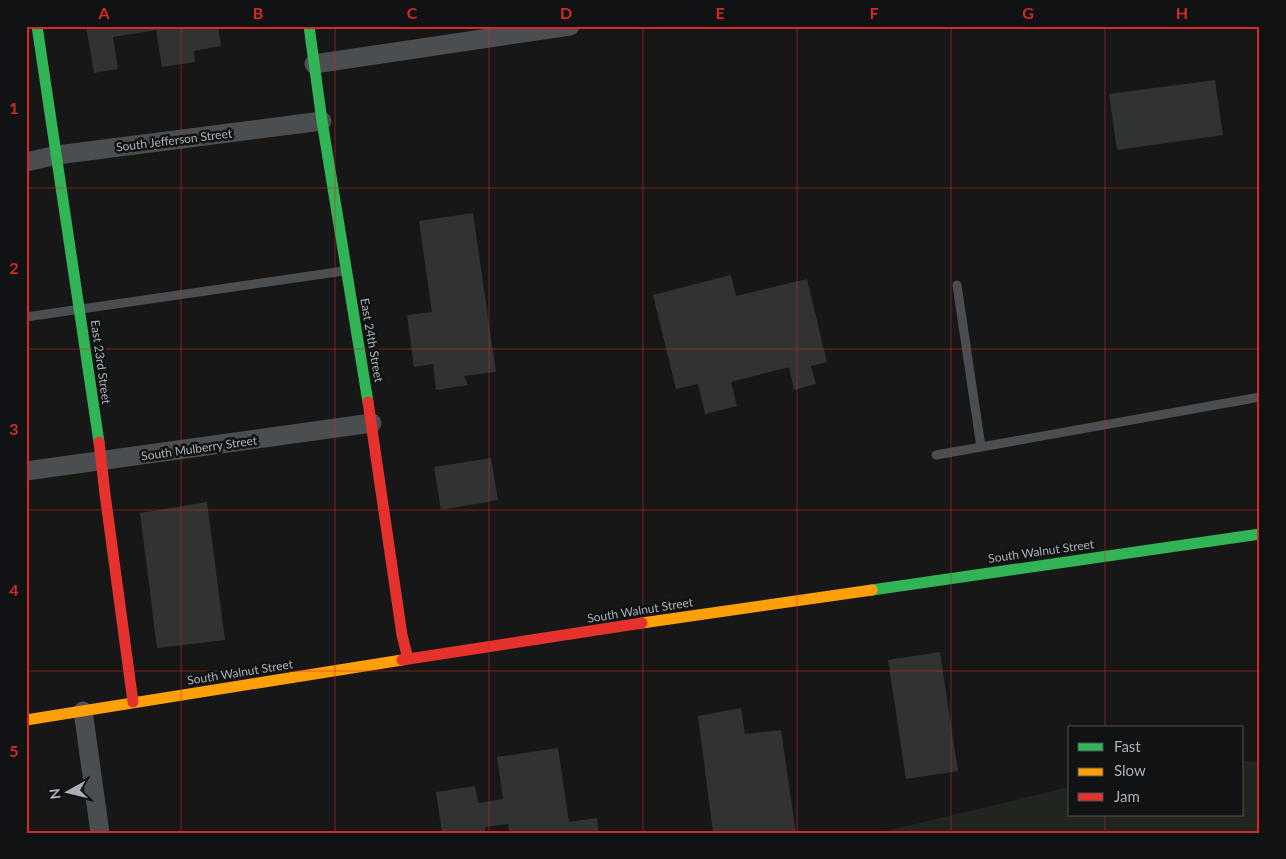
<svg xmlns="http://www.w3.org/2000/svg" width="1286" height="859" viewBox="0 0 1286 859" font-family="Lato,sans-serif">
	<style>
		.green { fill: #20261f }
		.building { fill: #313232 }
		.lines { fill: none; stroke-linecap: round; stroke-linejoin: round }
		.lane { stroke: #4b4e50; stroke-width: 9 }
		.street { stroke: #4b4e50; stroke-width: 19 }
		.fast { stroke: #30b455; stroke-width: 11 }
		.slow { stroke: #ff9f0a; stroke-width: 11 }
		.jam { stroke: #e5322d; stroke-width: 11 }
		.grid { fill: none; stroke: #d62828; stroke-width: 1; stroke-opacity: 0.55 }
		.labels { text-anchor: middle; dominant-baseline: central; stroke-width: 5; stroke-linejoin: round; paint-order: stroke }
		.street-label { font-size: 12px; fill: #a9b1b7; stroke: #111213 }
		.neatline { fill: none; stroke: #d62828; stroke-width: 2 }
		.grid-label { font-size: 16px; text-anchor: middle; font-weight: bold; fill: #d62828 }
	</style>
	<rect width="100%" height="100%" fill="#171717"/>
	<path class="green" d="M 1242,761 L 1260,762 L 1260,833 L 877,833 L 1070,787 L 1070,815 L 1242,815 Z"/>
	<path class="building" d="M 86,26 L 218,26 L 221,46 L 194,51 L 195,62 L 162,67 L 156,30 L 113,37 L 118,69 L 94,73 Z
		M 1215,80 L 1223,135 L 1117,150 L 1109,94 Z
		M 473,213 L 496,372 L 464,376 L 468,385 L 436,390 L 433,364 L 414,367 L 407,315 L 432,312 L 419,221 Z
		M 731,275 L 736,296 L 807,279 L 827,362 L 811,366 L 816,384 L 794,390 L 789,367 L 731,382 L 737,406 L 705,414 L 698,384 L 676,389 L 653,295 Z
		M 491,458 L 498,500 L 441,510 L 434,467 Z
		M 207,502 L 225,640 L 157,648 L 140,513 Z
		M 940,652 L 958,771 L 906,779 L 888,660 Z
		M 741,708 L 745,734 L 781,730 L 796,833 L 713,833 L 698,716 Z
		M 558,748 L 569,822 L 597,818 L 599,833 L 509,833 L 508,824 L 485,827 L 485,833 L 442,833 L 436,792 L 475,786 L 478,803 L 503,799 L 497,757 Z"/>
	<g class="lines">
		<path class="lane" d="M 957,285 L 981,447 L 1260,397
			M 26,317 L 344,271
			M 936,455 L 981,447"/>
		<path class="street" d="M 314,64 L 570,26
			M 26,162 L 57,155 L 322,121
			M 26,471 L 372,423
			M 83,711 L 100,833"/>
		<path class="fast" d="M 37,26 L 99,442
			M 309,26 L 322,121 L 368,402
			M 872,590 L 1260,534"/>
		<path class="slow" d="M 642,623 L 872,590
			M 26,720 L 402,660"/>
		<path class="jam" d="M 368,402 L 402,635 L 408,659
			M 99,442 L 105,494 L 133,702
			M 402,660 L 642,623"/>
	</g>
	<path class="grid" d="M 181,26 L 181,833M 335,26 L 335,833M 489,26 L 489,833M 643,26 L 643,833M 797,26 L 797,833M 951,26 L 951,833M 1105,26 L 1105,728M 26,188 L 1260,188M 26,349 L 1260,349M 26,510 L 1260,510M 26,671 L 1260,671M 1105,815 L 1105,833"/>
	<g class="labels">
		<g class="street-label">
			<text transform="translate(174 140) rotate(-7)">South Jefferson Street</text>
			<text transform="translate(372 340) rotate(80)">East 24th Street</text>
			<text transform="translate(101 362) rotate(82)">East 23rd Street</text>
			<text transform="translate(199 448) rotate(-8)">South Mulberry Street</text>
			<text transform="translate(1041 551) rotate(-8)">South Walnut Street</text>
			<text transform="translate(640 610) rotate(-9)">South Walnut Street</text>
			<text transform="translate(240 672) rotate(-9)">South Walnut Street</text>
		</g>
	</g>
	<rect width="1286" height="859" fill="none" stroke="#111213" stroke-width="55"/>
	<rect x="1068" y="726" width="175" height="90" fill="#111213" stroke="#4e5255"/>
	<rect x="1078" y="743" width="25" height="8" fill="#30b455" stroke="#4e5255"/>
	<text x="1114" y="752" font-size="15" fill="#a9b1b7">Fast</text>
	<rect x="1078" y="768" width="25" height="8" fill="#ff9f0a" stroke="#4e5255"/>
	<text x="1114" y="776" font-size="15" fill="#a9b1b7">Slow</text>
	<rect x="1078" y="793" width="25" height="8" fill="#e5322d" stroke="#4e5255"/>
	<text x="1114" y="802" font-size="15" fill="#a9b1b7">Jam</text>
	<g transform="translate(68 792) rotate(262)" stroke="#111213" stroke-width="4" paint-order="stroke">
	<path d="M0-4L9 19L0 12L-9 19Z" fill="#a9b1b7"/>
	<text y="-8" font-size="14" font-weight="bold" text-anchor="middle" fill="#a9b1b7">N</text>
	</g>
	<rect x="28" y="28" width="1230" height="804" class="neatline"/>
	<g class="grid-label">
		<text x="104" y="19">A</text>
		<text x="258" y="19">B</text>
		<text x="412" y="19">C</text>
		<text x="566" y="19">D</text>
		<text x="720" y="19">E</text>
		<text x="874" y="19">F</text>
		<text x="1028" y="19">G</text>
		<text x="1182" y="19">H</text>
		<text x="14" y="114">1</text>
		<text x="14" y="274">2</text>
		<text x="14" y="435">3</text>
		<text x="14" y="596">4</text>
		<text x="14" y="757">5</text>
	</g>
</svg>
